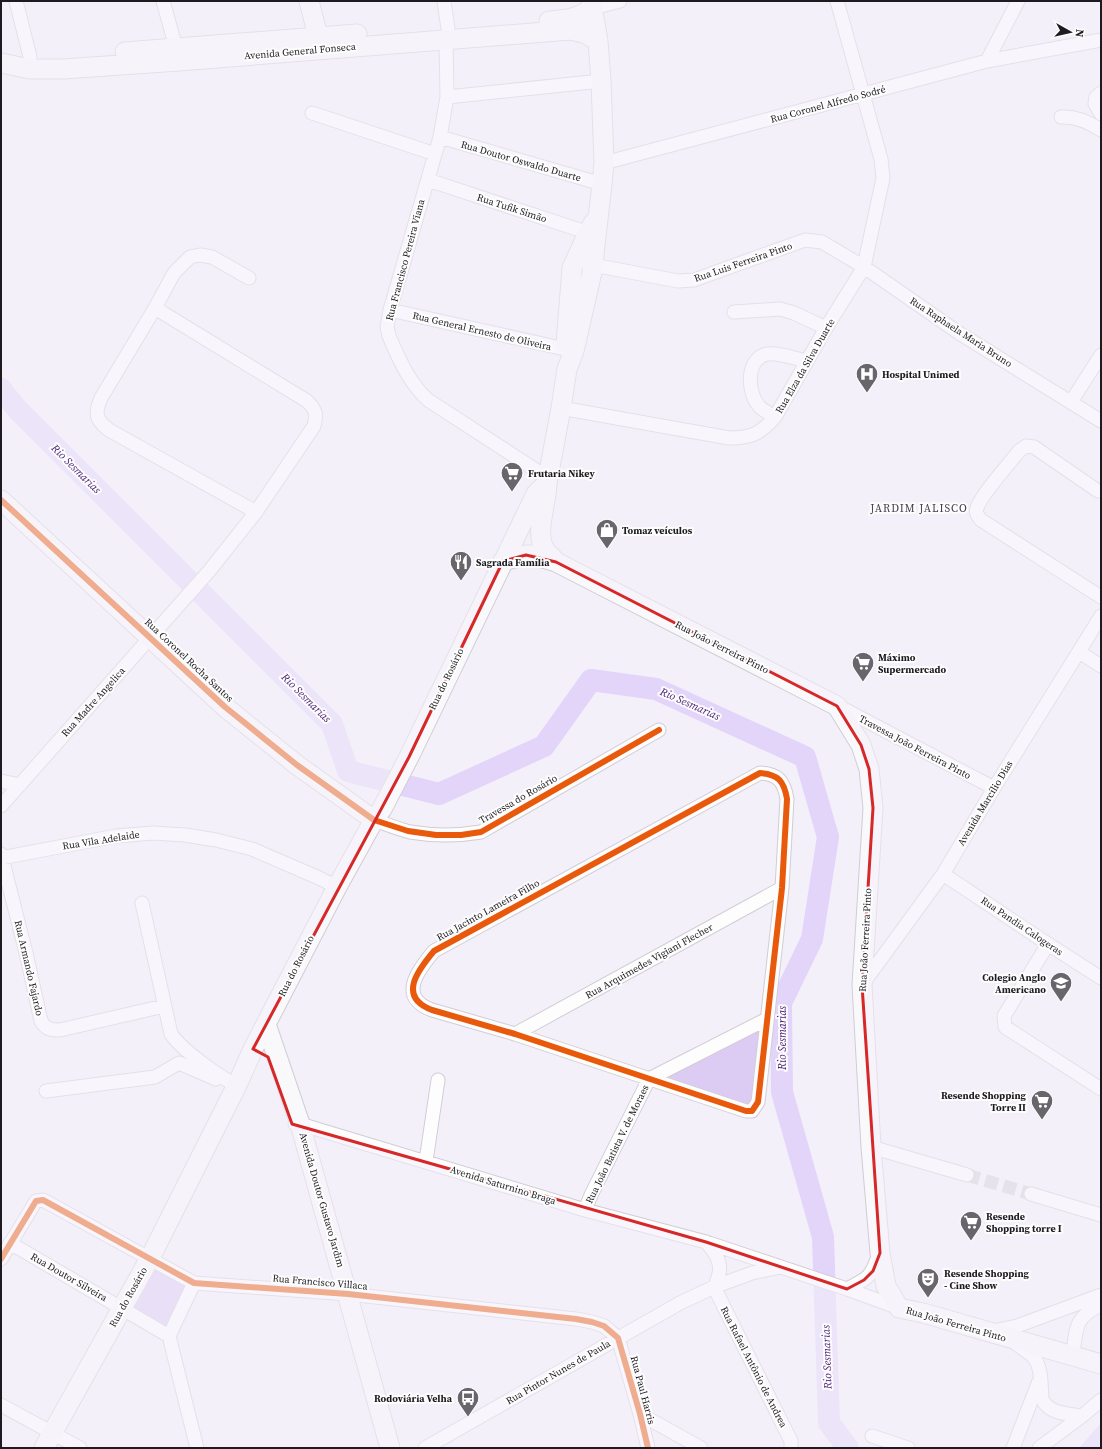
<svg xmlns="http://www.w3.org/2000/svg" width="1102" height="1449" viewBox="0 0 1102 1449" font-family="'Source Serif 4',serif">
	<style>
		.green { fill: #dcccf4 }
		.water { fill: #e3d4f9 }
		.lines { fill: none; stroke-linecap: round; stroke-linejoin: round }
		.river { stroke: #e3d4f9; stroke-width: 22 }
		.street-tunnel { stroke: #d4d0d9; stroke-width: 13; stroke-dasharray: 13 6; stroke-linecap: butt }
		.street-casing { stroke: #d0cdd4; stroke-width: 15 }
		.secondary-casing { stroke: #d0cdd4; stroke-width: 21 }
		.street { stroke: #fdfdfe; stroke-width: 13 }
		.secondary { stroke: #f9f8fb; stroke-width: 19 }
		.cycleway-casing { stroke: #fdfdfd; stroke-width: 8 }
		.cycleway { stroke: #e8590c; stroke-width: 6 }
		.marked { fill: none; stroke: #d62828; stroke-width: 3; stroke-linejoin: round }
		.labels { text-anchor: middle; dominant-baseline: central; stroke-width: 4; stroke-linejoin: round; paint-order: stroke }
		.street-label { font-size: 10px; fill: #1d1b20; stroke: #fdfdfd }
		.poi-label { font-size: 10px; font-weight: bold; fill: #1d1b20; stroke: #fdfdfd; text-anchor: start }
		.water-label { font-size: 11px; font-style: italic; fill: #491975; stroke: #fdfdfd }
		.neighbourhood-label { font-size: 11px; letter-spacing: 1px; fill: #45404d; stroke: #fdfdfd }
	</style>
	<rect width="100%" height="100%" fill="#f4f0fa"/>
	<path class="green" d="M 765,1024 L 752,1107 L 661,1077 Z
		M 151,1263 L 192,1283 L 170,1330 L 130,1307 Z"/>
	<path class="water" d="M 1101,1423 L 1101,1448 L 1079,1448 Z"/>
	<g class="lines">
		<path class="river" d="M 1,389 L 17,409 L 332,724 L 348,771 L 439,794 L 544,746 L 591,680 L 656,689 L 805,757 L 828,837 L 812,939 L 781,1003 L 782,1092 L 823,1237 L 829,1423 L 848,1448"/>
		<path class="street-tunnel" d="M 967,1175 L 1031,1194"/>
		<g class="street-casing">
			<path id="street" d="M 16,1 L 30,57 L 30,69
				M 163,1 L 178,55
				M 444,1 L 448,29
				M 593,8 L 620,1
				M 446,40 L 447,97 L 440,137 L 390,310 L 387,327 L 389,336 C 399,359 409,383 428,400 L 548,478
				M 987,61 L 1018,1
				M 1101,93 L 1096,97 L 1095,104 L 1101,114
				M 447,97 L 601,81
				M 312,113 L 435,154
				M 1061,117 C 1075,116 1089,122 1101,130
				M 440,137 L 602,184
				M 604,163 L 987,61 L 1101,40
				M 428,180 L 595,235
				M 593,265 L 678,281 L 694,280 L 805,240 L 822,242 L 864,267 L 959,333 L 1101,421
				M 249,278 L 212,257 L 200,255 L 190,257 L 174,273 L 155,308 L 101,398 C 94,414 96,420 109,430 L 256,512
				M 390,310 L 574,351
				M 734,312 L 780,309 L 794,313 L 826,328
				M 1071,402 L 1101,355
				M 561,408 L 729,438 C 751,438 760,434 775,417 L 826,328 L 864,267 L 883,178 L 881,159 L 837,1
				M 775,417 C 770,414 764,411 760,407 C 747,394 745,359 767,354 C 778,352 796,359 807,361
				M 1098,491 L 1034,447 L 1026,446 L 1019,451 C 1010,463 980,496 977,508 C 975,513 978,516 981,520 L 1101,597
				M 1079,652 L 1101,666
				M 838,706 L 994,788
				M 760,773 C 778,774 784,781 787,799 L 782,888 L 758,1102 L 752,1111 L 746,1111 L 515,1034 L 432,1010 C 397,997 418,970 434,951 Z
				M 1,781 L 20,785
				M 1,806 L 210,570 L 256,512 L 314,426 C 317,414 316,410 307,401 L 155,308
				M 374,820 C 386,824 398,829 410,832 C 434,836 457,836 481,832 L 659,730
				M 1,854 L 26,953 L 41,1021 C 46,1029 50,1030 60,1030 L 164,1006
				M 1,858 L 116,836 L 153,833 L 185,835 L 216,840 L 252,849 L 319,878 L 337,887
				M 943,874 L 1048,944 L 1101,978
				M 142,903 L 171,1034 C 181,1049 220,1078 237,1085
				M 1048,944 L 1004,1016 L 1005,1027 L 1101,1089
				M 862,985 L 943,874 L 994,788 L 1101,616
				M 515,1034 L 782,888
				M 46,1091 L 155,1077 L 179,1063 L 216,1079
				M 295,1124 L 300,1124 L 585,1210 L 706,1242 L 847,1289 L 899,1308
				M 871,1147 L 967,1175
				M 426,1161 L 438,1080
				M 1031,1194 L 1101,1215
				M 585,1210 L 591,1195 L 649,1079 L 767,1019
				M 706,1242 C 714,1251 722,1261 719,1274 C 716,1284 714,1285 718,1295 L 791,1441 L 791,1448
				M 10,1243 L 169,1336
				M 1,1259 L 36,1201 L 43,1200 L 194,1283 L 348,1294 L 576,1319 L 592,1322 L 604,1326 L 618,1338 L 640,1414 L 648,1448
				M 194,1283 L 169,1336 L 197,1448
				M 847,1289 C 869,1278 871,1277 879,1254
				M 993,1331 L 1017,1326 L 1101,1295
				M 1015,1343 C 1021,1348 1030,1352 1035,1359 C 1042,1369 1041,1387 1042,1399 C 1049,1414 1068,1414 1082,1416
				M 1073,1356 C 1076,1329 1074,1317 1101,1305
				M 1,1405 L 80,1448
				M 640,1414 L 701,1448
				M 872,1436 L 908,1448
				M 425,1448 L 680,1303 L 714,1287 L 752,1273 L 780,1267
				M 1013,1448 L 1039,1381
				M 1039,1448 L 1082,1416 L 1101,1400"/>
		</g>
		<g class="secondary-casing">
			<path id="secondary" d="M 309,1 L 321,48
				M 549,21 C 569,19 576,19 593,8
				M 125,52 L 357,34
				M 1,63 L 30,69 L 63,69 L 179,61 L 570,30 L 584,33 L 598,41
				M 566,344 L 572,268 L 588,233 L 594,222
				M 1,500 L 225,707 L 297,765 L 374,820
				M 503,561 L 526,555 L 532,555 L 556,562 L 837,706 L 861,745 L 869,769 L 873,808 L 862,985 L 871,1147 L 880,1253 L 886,1286 L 899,1308 L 923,1313 L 1101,1364
				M 556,562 C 553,557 546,553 544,548 C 535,532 547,502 547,483 L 561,408 L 567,369 L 574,351 L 592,272 L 602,184 L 604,163 L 601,81 L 598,41 L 591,1
				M 266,1024 L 300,1124 L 390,1448
				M 44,1448 L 150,1258 L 237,1085 L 253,1049 L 337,887 L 374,820 L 382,809 L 409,757 L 536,494 L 547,483"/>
		</g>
		<use href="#street" class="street"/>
		<use href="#secondary" class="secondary"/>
		<g class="cycleway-casing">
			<path id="cycleway" d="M 1,500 L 225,707 L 297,765 L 374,820 L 408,831 L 436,835 L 461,835 L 481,832 L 659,730
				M 760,773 C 778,774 784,781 787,799 L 782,888 L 758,1102 L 752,1111 L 746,1111 L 515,1034 L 432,1010 C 397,997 418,970 434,951 Z
				M 1,1259 L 36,1201 L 43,1200 L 194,1283 L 348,1294 L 576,1319 L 592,1322 L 604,1326 L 618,1338 L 640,1414 L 648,1448"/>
		</g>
		<use href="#cycleway" class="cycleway"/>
	</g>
	<path d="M0 0H1102V1449H0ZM 526,555 L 556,562 L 837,706 L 861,745 L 869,769 L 873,808 L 862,985 L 880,1253 L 873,1271 L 864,1280 L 847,1289 L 706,1242 L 292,1124 L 268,1057 L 253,1049 L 409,757 L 503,561 Z" fill="#f4f0fa" fill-opacity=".55" fill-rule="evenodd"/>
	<path class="marked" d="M 526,555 L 556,562 L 837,706 L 861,745 L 869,769 L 873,808 L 862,985 L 880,1253 L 873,1271 L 864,1280 L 847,1289 L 706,1242 L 292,1124 L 268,1057 L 253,1049 L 409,757 L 503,561 Z"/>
	<defs>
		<g id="hospital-pin" transform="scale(1.15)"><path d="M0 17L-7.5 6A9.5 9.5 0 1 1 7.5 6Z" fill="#68666c" stroke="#fdfdfd"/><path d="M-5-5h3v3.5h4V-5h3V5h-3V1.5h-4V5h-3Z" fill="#fff"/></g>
		<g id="supermarket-pin" transform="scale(1.15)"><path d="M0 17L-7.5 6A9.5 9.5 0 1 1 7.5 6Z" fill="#68666c" stroke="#fdfdfd"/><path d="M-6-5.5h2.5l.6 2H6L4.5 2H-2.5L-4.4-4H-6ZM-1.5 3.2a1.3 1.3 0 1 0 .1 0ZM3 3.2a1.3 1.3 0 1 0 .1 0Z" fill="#fff"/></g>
		<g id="shop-pin" transform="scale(1.15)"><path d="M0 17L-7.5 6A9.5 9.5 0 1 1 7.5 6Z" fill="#68666c" stroke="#fdfdfd"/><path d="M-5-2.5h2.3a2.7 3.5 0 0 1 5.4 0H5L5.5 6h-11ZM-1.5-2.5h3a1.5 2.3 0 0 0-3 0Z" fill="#fff"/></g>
		<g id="restaurant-pin" transform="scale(1.15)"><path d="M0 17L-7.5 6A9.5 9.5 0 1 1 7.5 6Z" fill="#68666c" stroke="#fdfdfd"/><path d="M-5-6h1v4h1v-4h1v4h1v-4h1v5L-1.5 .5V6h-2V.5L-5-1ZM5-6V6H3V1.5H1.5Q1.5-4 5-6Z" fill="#fff"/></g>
		<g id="school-pin" transform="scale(1.15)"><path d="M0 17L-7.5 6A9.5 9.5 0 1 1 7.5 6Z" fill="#68666c" stroke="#fdfdfd"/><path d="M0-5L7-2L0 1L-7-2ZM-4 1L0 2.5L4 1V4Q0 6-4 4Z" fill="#fff"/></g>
		<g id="theatre-pin" transform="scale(1.15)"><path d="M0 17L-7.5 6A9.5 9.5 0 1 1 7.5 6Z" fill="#68666c" stroke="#fdfdfd"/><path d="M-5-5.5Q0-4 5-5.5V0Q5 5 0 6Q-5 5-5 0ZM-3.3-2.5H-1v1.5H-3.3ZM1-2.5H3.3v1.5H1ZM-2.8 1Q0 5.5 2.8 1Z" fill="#fff"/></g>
		<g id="bus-pin" transform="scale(1.15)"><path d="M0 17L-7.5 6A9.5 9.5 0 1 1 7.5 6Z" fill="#68666c" stroke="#fdfdfd"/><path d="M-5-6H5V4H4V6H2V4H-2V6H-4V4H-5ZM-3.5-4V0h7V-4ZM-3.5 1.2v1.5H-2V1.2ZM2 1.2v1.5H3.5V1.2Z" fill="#fff"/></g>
	</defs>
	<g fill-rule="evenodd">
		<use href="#hospital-pin" x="867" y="374"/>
		<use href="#supermarket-pin" x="512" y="473"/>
		<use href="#shop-pin" x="607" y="530"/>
		<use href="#restaurant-pin" x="461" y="562"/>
		<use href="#supermarket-pin" x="863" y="663"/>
		<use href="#school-pin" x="1061" y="983"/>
		<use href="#supermarket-pin" x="1042" y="1101"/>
		<use href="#supermarket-pin" x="971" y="1222"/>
		<use href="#theatre-pin" x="928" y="1279"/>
		<use href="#bus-pin" x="468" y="1398"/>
	</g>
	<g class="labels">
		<g class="street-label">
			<text transform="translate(300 51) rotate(-5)">Avenida General Fonseca</text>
			<text transform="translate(828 104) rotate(-15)">Rua Coronel Alfredo Sodré</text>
			<text transform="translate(521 161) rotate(16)">Rua Doutor Oswaldo Duarte</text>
			<text transform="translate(512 208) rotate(18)">Rua Tufik Simão</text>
			<text transform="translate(405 260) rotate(-75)">Rua Francisco Pereira Viana</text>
			<text transform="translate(743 262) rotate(-19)">Rua Luis Ferreira Pinto</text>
			<text transform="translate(482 331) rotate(13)">Rua General Ernesto de Oliveira</text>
			<text transform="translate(961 332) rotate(33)">Rua Raphaela Maria Bruno</text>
			<text transform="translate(805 366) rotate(-60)">Rua Elza da Silva Duarte</text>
			<text transform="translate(722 647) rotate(27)">Rua João Ferreira Pinto</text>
			<text transform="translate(189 660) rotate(43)">Rua Coronel Rocha Santos</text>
			<text transform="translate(446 679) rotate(-64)">Rua do Rosário</text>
			<text transform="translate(93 702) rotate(-48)">Rua Madre Angelica</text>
			<text transform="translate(915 747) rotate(28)">Travessa João Ferreira Pinto</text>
			<text transform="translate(518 799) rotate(-30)">Travessa do Rosário</text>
			<text transform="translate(985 803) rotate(-59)">Avenida Marcílio Dias</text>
			<text transform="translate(101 840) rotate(-9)">Rua Vila Adelaide</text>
			<text transform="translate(488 910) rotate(-29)">Rua Jacinto Lameira Filho</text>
			<text transform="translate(1022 926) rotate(34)">Rua Pandia Calogeras</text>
			<text transform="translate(865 940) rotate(-87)">Rua João Ferreira Pinto</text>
			<text transform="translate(649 961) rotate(-29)">Rua Arquimedes Vigiani Flecher</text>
			<text transform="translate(296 966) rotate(-63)">Rua do Rosário</text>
			<text transform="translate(29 968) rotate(77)">Rua Armando Fajardo</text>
			<text transform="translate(617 1144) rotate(-64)">Rua João Batista V. de Moraes</text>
			<text transform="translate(503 1185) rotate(17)">Avenida Saturnino Braga</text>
			<text transform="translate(322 1200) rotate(74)">Avenida Doutor Gustavo Jardim</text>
			<text transform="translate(69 1277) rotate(30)">Rua Doutor Silveira</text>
			<text transform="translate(320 1282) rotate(5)">Rua Francisco Villaca</text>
			<text transform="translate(128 1297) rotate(-61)">Rua do Rosário</text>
			<text transform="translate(956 1324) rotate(16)">Rua João Ferreira Pinto</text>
			<text transform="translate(754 1367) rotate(63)">Rua Rafael Antônio de Andrea</text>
			<text transform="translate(558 1372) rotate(-30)">Rua Pintor Nunes de Paula</text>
			<text transform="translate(643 1390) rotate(75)">Rua Paul Harris</text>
		</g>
		<g class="poi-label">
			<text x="882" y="374">Hospital Unimed</text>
			<text x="528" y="473">Frutaria Nikey</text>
			<text x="622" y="530">Tomaz veículos</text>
			<text x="476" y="562">Sagrada Família</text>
			<text x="878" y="657">Máximo<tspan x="878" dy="12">Supermercado</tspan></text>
			<text x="1046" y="977" text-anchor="end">Colegio Anglo<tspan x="1046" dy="12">Americano</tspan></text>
			<text x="1026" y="1095" text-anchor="end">Resende Shopping<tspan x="1026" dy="12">Torre II</tspan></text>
			<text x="986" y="1216">Resende<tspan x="986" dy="12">Shopping torre I</tspan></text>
			<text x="944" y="1273">Resende Shopping<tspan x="944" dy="12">- Cine Show</tspan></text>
			<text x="452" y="1398" text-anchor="end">Rodoviária Velha</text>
		</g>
		<g class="water-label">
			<text transform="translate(76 469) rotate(45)">Rio Sesmarias</text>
			<text transform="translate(306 698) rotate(45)">Rio Sesmarias</text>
			<text transform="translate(690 704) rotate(24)">Rio Sesmarias</text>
			<text transform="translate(782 1038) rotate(-90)">Rio Sesmarias</text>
			<text transform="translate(827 1357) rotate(-92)">Rio Sesmarias</text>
		</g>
		<g class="neighbourhood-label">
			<text x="919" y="508">JARDIM JALISCO</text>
		</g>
	</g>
	<rect width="1102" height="1449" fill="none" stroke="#1d1b20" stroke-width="4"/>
	<g transform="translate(1070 32) rotate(98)" stroke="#fdfdfd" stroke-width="3" paint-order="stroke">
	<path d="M0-3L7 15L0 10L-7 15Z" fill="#1d1b20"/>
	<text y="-6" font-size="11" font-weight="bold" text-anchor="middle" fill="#1d1b20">N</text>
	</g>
</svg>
